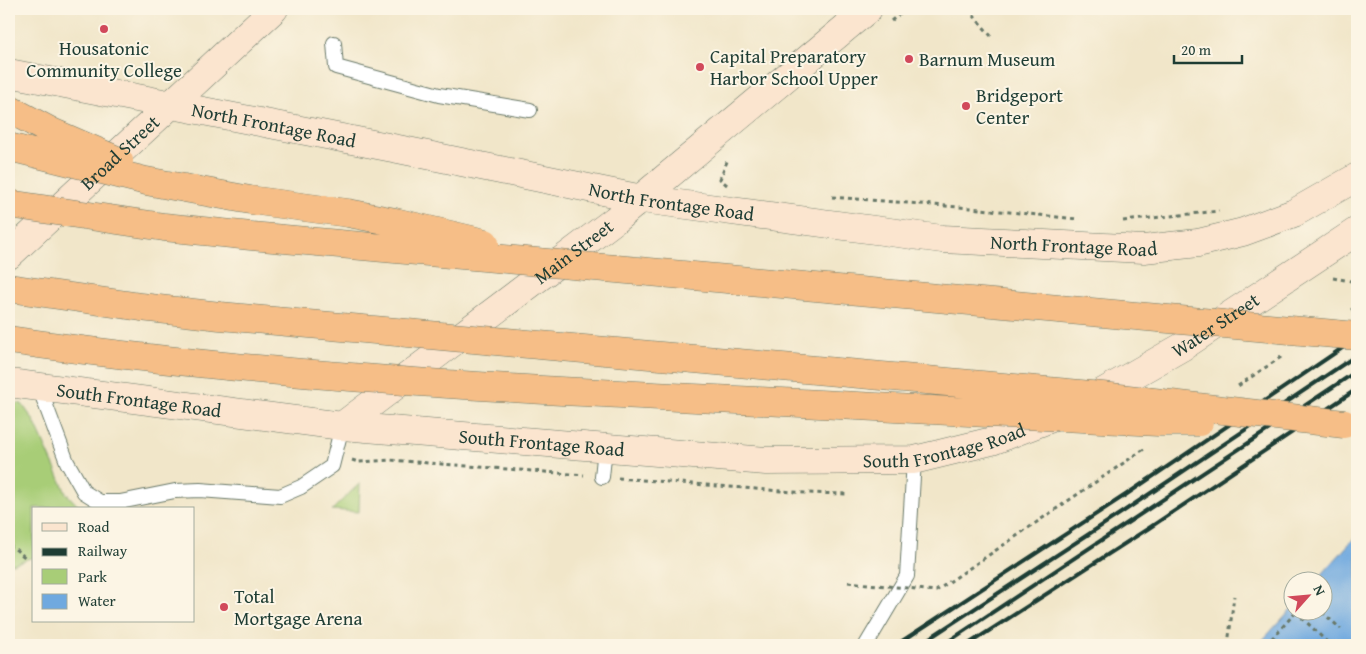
<svg xmlns="http://www.w3.org/2000/svg" width="1366" height="654" viewBox="0 0 1366 654" font-family="'Gentium Book Plus',serif">
	<style>
		.green { fill: #a8cd77; stroke: #648556 }
		.water { fill: #70a9df; stroke: #48738a }
		.lines { fill: none; stroke-linecap: round; stroke-linejoin: round }
		.lane-casing { stroke: #687868; stroke-width: 16 }
		.secondary-casing { stroke: #687868; stroke-width: 29 }
		.path { stroke: #687868; stroke-width: 3; stroke-dasharray: 4 4; stroke-linecap: butt }
		.lane { stroke: #fff; stroke-width: 14 }
		.secondary { stroke: #fbe5cf; stroke-width: 28 }
		.rail { stroke: #1f3d34; stroke-width: 4 }
		.highway-bridge-casing { stroke: #687868; stroke-width: 29; stroke-linecap: butt }
		.path-bridge { stroke: #687868; stroke-width: 3; stroke-dasharray: 4 4; stroke-linecap: butt }
		.highway-bridge { stroke: #f6be87; stroke-width: 28 }
		.poi-dot { fill: #d1495b; stroke: #fcf5e5; stroke-width: 2 }
		.labels { text-anchor: middle; dominant-baseline: central; stroke-width: 4; stroke-linejoin: round; paint-order: stroke }
		.poi-label { font-size: 19px; fill: #1f3d34; stroke: #fcf5e5; text-anchor: start }
		.street-label { font-size: 19px; fill: #1f3d34; stroke: #fcf5e5 }
	</style>
	<rect width="100%" height="100%" fill="#fcf5e5"/>
	<filter id="ink" filterUnits="userSpaceOnUse"><feTurbulence type="fractalNoise" baseFrequency=".02" numOctaves="2"/><feDisplacementMap in="SourceGraphic" scale="10" xChannelSelector="R" yChannelSelector="G"/><feConvolveMatrix kernelMatrix="1 2 1 2 8 2 1 2 1" color-interpolation-filters="sRGB"/></filter>
	<filter id="wash" filterUnits="userSpaceOnUse"><feTurbulence type="fractalNoise" baseFrequency=".0096" numOctaves="4" result="noise"/><feDisplacementMap in="SourceGraphic" scale="20" xChannelSelector="R" yChannelSelector="G"/><feGaussianBlur stdDeviation="1.12" result="paint"/><feColorMatrix in="noise" values="0 0 0 0 0 0 0 0 0 0 0 0 0 0 0 0 0 1.4 0 .05"/><feComposite in="paint" operator="in"/></filter>
	<g filter="url(#wash)">
		<rect width="100%" height="100%" fill="#f1e6c9"/>
		<path class="green" d="M 9,402 L 22,404 L 34,421 L 66,493 L 80,508 L 34,508 L 34,557 L 9,565 Z
			M 360,483 L 359,512 L 332,510 Z"/>
		<path class="water" d="M 1357,535 L 1357,645 L 1258,645 L 1293,607 L 1294,612 L 1324,612 L 1324,582 L 1316,581 Z"/>
	</g>
	<g filter="url(#ink)">
		<g class="lines">
			<g class="lane-casing">
				<path id="lane" d="M 334,43 L 336,67 L 439,95 L 530,110
					M 39,387 L 67,462 L 84,492 L 100,502 L 120,502 L 175,491 L 200,490 L 280,496 L 301,487 L 332,466 L 342,426
					M 602,477 L 605,448
					M 866,645 L 907,576 L 914,460"/>
			</g>
			<g class="secondary-casing">
				<g id="secondary">
					<path id="s1" d="M 9,73 L 398,149 L 642,199 L 942,239 L 1144,249 L 1198,243 L 1243,232 L 1294,213 L 1357,177"/>
					<path id="s2" d="M 9,255 L 274,9"/>
					<path id="s3" d="M 9,383 L 342,426 L 766,461 L 914,460 L 992,441 L 1070,411 L 1182,347 L 1357,231"/>
					<path id="s4" d="M 342,426 L 615,220 L 868,9"/>
				</g>
			</g>
			<path class="path" d="M 968,9 L 991,36
				M 891,21 L 905,9
				M 727,185 L 720,179 L 728,159
				M 832,197 L 971,208 L 1077,219
				M 1123,221 L 1219,211
				M 1333,278 L 1351,281 L 1357,277
				M 352,460 L 358,462 L 390,460 L 584,475
				M 618,478 L 806,493 L 847,494
				M 9,544 L 27,559
				M 1296,612 L 1328,643
				M 1322,612 L 1341,629
				M 1273,637 L 1282,645
				M 1228,645 L 1234,596
				M 1266,645 L 1296,612"/>
			<use href="#lane" class="lane"/>
			<use href="#secondary" class="secondary"/>
			<path class="rail" d="M 896,645 L 1127,494 L 1357,338
				M 919,645 L 1124,511 L 1357,355
				M 943,645 L 1357,371
				M 967,645 L 1149,528 L 1357,389"/>
			<g class="highway-bridge-casing">
				<path id="highway-bridge" d="M 9,109 L 52,132 L 119,161
					M 9,147 L 146,181 L 250,200 L 348,213 L 395,222 L 485,243
					M 9,204 L 164,227 L 251,236 L 1357,336
					M 9,288 L 141,307 L 220,316 L 1102,396 L 1344,424
					M 9,340 C 265,377 524,390 782,402 C 908,408 1033,415 1158,422 L 1199,422"/>
			</g>
			<path class="path-bridge" d="M 1351,310 L 1357,306
				M 1238,386 L 1284,355
				M 848,582 L 936,591 L 1147,447"/>
			<use href="#highway-bridge" class="highway-bridge"/>
		</g>
	</g>
	<g class="poi-dot">
		<circle cx="104" cy="29" r="5"/>
		<circle cx="909" cy="59" r="5"/>
		<circle cx="700" cy="67" r="5"/>
		<circle cx="966" cy="106" r="5"/>
		<circle cx="224" cy="607" r="5"/>
	</g>
	<g class="labels">
		<g class="poi-label">
			<text x="104" y="48" text-anchor="middle">Housatonic<tspan x="104" dy="22">Community College</tspan></text>
			<text x="710" y="56">Capital Preparatory<tspan x="710" dy="22">Harbor School Upper</tspan></text>
			<text x="919" y="59">Barnum Museum</text>
			<text x="976" y="95">Bridgeport<tspan x="976" dy="22">Center</tspan></text>
			<text x="234" y="596">Total<tspan x="234" dy="22">Mortgage Arena</tspan></text>
		</g>
		<g class="street-label">
			<text stroke="none"><textPath href="#s1" startOffset="270">North Frontage Road</textPath></text>
			<text stroke="none"><textPath href="#s2" startOffset="151">Broad Street</textPath></text>
			<text stroke="none"><textPath href="#s1" startOffset="675">North Frontage Road</textPath></text>
			<text stroke="none"><textPath href="#s1" startOffset="1080">North Frontage Road</textPath></text>
			<text stroke="none"><textPath href="#s4" startOffset="290">Main Street</textPath></text>
			<text stroke="none"><textPath href="#s3" startOffset="1242">Water Street</textPath></text>
			<text stroke="none"><textPath href="#s3" startOffset="131">South Frontage Road</textPath></text>
			<text stroke="none"><textPath href="#s3" startOffset="536">South Frontage Road</textPath></text>
			<text stroke="none"><textPath href="#s3" startOffset="941">South Frontage Road</textPath></text>
		</g>
	</g>
	<rect width="1366" height="654" fill="none" stroke="#fcf5e5" stroke-width="30"/>
	<rect x="32" y="507" width="162" height="115" fill="#fcf5e5" stroke="#a4ab9e"/>
	<rect x="42" y="523" width="25" height="8" fill="#fbe5cf" stroke="#a4ab9e"/>
	<text x="78" y="532" font-size="15" fill="#1f3d34">Road</text>
	<rect x="42" y="548" width="25" height="8" fill="#1f3d34" stroke="#a4ab9e"/>
	<text x="78" y="556" font-size="15" fill="#1f3d34">Railway</text>
	<rect x="42" y="569" width="25" height="15" fill="#a8cd77" stroke="#a4ab9e"/>
	<text x="78" y="582" font-size="15" fill="#1f3d34">Park</text>
	<rect x="42" y="594" width="25" height="15" fill="#70a9df" stroke="#a4ab9e"/>
	<text x="78" y="606" font-size="15" fill="#1f3d34">Water</text>
	<g transform="translate(1308 596) rotate(63)"><circle r="24" fill="#fcf5e5" stroke="#a4ab9e"/>
	<path d="M0-4L9 19L0 12L-9 19Z" fill="#d1495b"/>
	<text y="-8" font-size="14" font-weight="bold" text-anchor="middle" fill="#1f3d34">N</text>
	</g>
	<path d="M1174 55v8h68v-8" fill="none" stroke="#1f3d34" stroke-width="2.5"/>
	<text x="1181" y="55" font-size="15" fill="#1f3d34" stroke="#fcf5e5" stroke-width="4" paint-order="stroke">20 m</text>
</svg>
